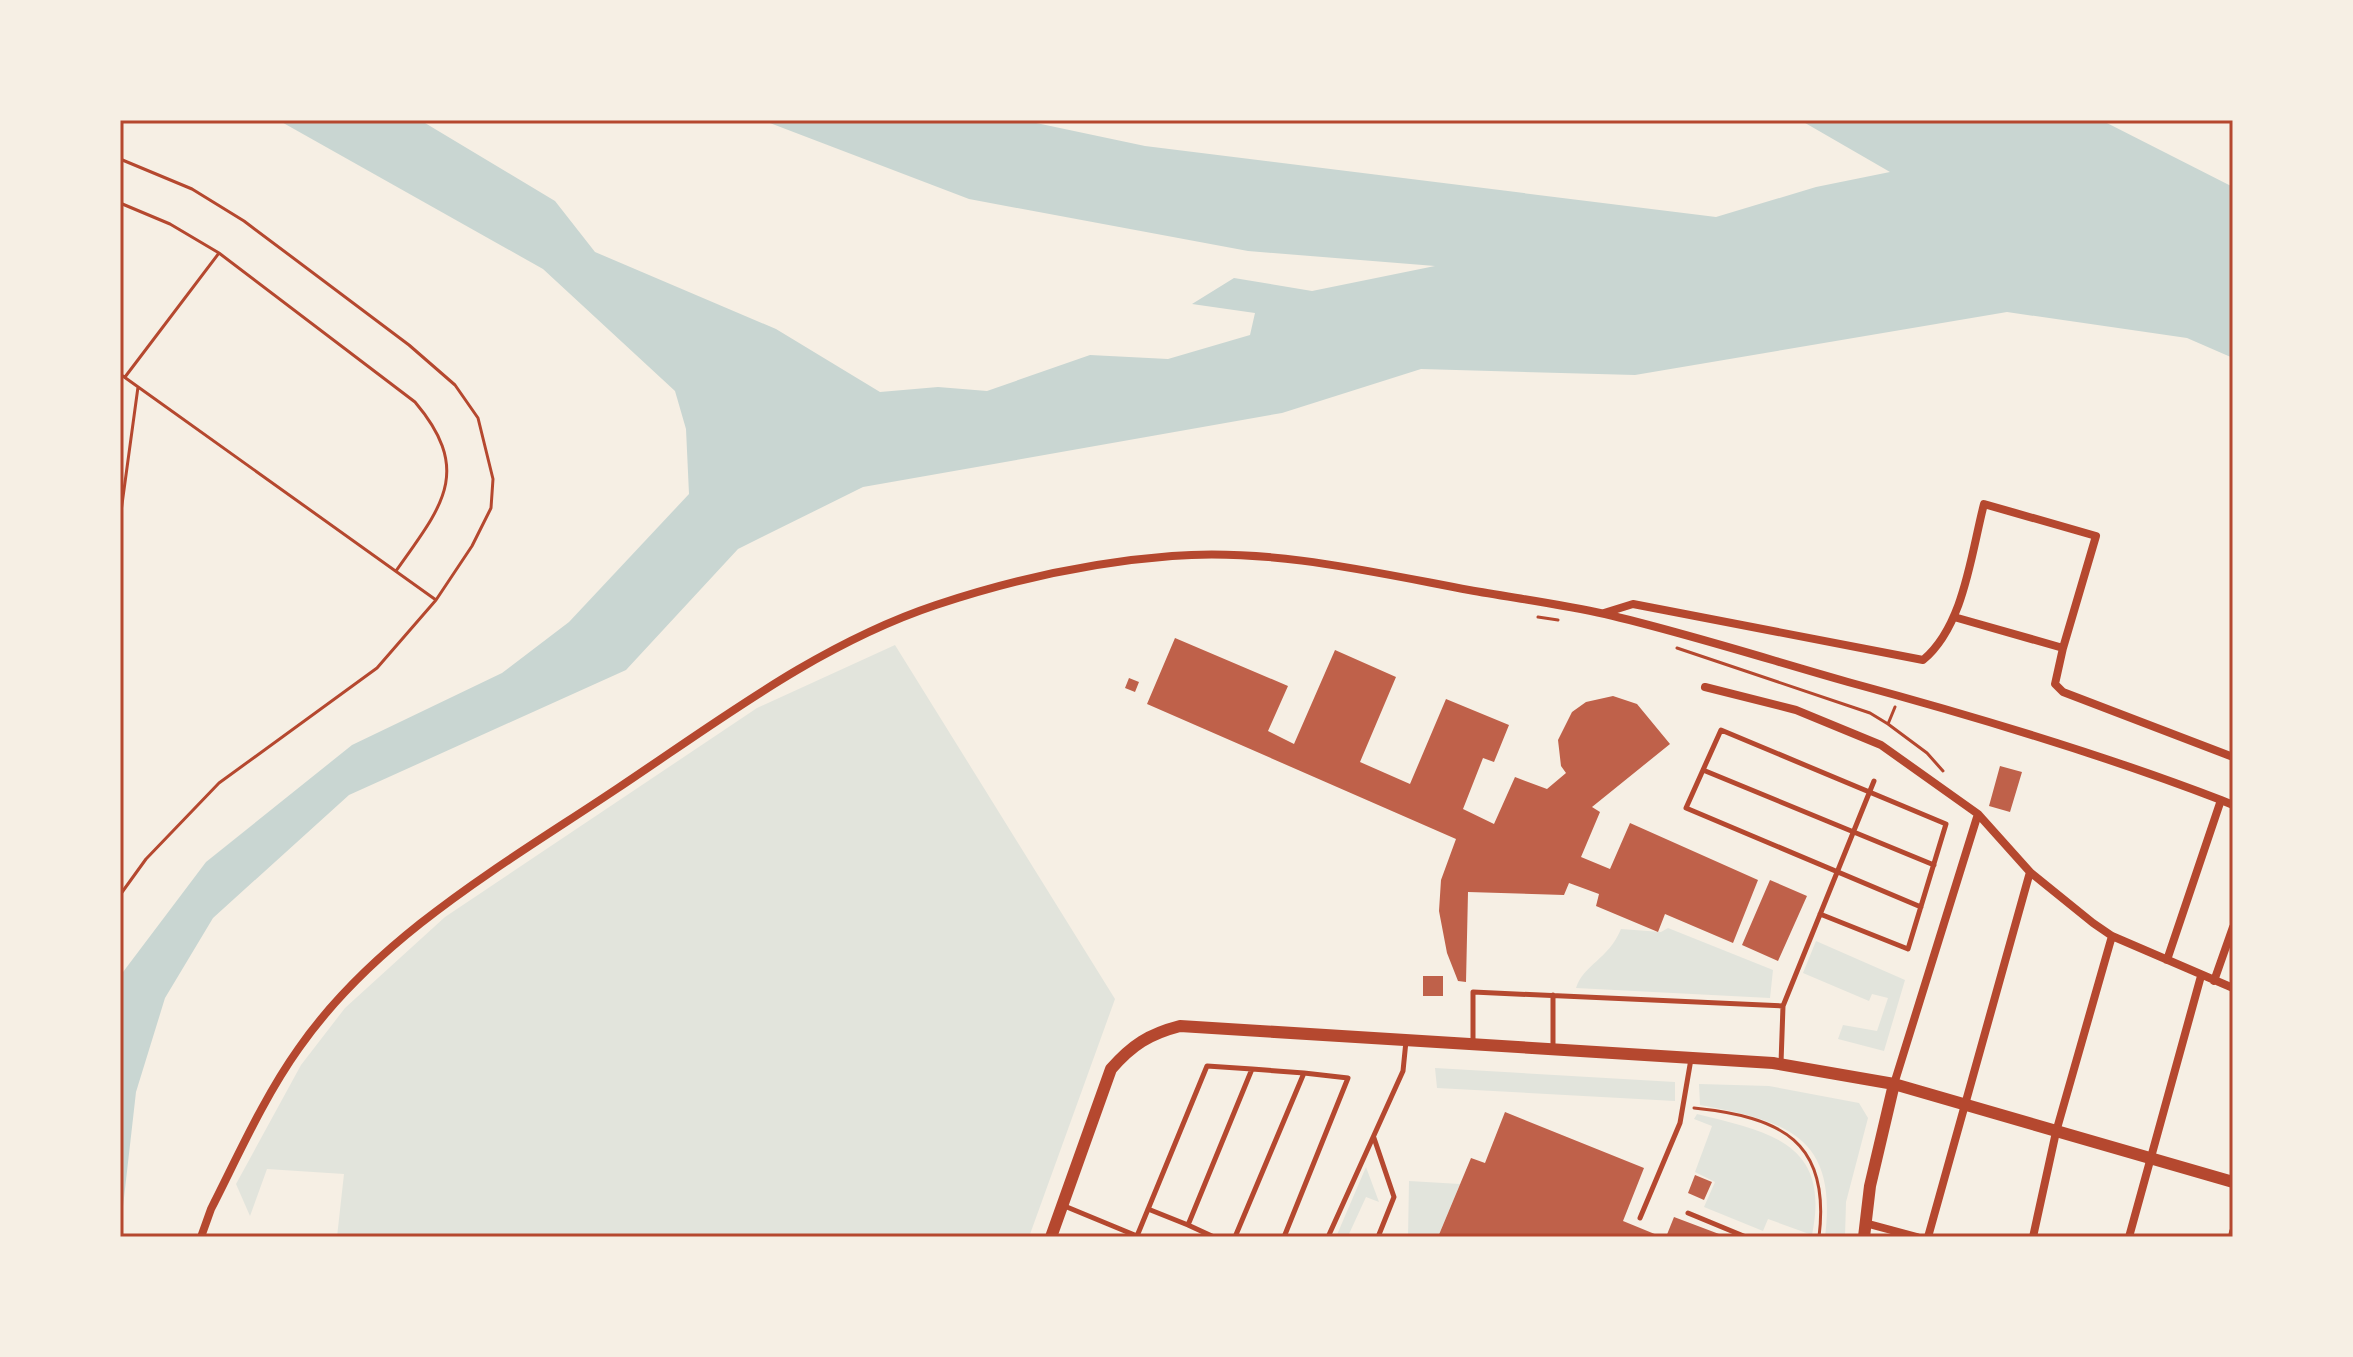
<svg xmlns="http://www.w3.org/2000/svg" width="2353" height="1357" viewBox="0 0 2353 1357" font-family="'Titillium Web',sans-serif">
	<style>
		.green { fill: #e2e4dc }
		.water { fill: #c9d6d2 }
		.building { fill: #bf614a }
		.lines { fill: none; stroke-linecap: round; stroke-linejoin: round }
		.path { stroke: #b5482f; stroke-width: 3 }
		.service { stroke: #b5482f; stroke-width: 5 }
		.minor { stroke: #b5482f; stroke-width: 8 }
		.tertiary { stroke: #b5482f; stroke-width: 12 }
		.neatline { fill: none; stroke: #b5482f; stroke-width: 3 }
	</style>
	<rect width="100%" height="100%" fill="#f6efe4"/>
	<path class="green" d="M 895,645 L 1115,999 L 1029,1237 L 337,1237 L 344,1174 L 267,1169 L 250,1216 L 236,1184 L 301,1065 L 345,1008 L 445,917 L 757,708 Z
		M 1668,928 L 1773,970 L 1770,998 L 1576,988 C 1584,964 1608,960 1621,929 L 1661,932 Z
		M 1816,941 L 1905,980 L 1884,1051 L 1838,1039 L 1843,1025 L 1877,1031 L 1888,998 L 1872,994 L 1869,1001 L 1803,973 Z
		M 1435,1068 L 1675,1082 L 1675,1101 L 1437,1088 Z
		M 1699,1084 L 1769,1086 L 1859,1103 L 1868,1118 L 1846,1202 L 1845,1237 L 1825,1237 C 1838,1135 1785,1121 1700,1105 Z
		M 1697,1114 C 1770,1132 1831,1143 1812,1235 L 1768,1219 L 1763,1231 L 1704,1207 L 1715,1182 L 1695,1172 L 1712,1126 L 1694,1119 Z
		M 1366,1167 L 1379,1202 L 1366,1197 L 1349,1234 L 1355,1237 L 1336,1237 Z
		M 1409,1181 L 1460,1184 L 1438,1237 L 1408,1237 Z"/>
	<path class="water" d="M 278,120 L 420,120 L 555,201 L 595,252 L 776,329 L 880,392 L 938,387 L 987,391 L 1090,355 L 1168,359 L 1250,335 L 1255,313 L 1192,304 L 1234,278 L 1312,291 L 1435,266 L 1248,251 L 969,199 L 762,120 L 1022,120 L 1145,146 L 1716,217 L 1816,187 L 1890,172 L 1800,120 L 2101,120 L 2233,187 L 2233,358 L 2187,338 L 2007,312 L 1635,375 L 1421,369 L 1282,413 L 863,487 L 738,549 L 626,670 L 349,795 L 213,918 L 165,998 L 136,1092 L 120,1233 L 120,976 L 206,862 L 352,745 L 502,673 L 569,622 L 689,494 L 686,429 L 675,391 L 543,269 Z"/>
	<path class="building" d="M 1175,638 L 1288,686 L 1268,731 L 1294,744 L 1335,650 L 1396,677 L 1360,762 L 1410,784 L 1446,699 L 1509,725 L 1494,762 L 1483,758 L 1463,809 L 1494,824 L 1515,777 L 1547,789 L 1566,773 L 1561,766 L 1558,740 L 1572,712 L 1586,702 L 1613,696 L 1637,704 L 1670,744 L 1592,807 L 1600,812 L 1581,857 L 1610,869 L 1630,823 L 1758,880 L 1733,943 L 1665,914 L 1658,932 L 1596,906 L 1599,894 L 1569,883 L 1564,895 L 1468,892 L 1466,982 L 1458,981 L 1447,953 L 1439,911 L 1441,880 L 1456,839 L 1147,704 Z
		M 1129,678 L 1139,682 L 1135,692 L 1125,688 Z
		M 2000,766 L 2022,772 L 2010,812 L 1989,806 Z
		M 1770,880 L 1807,896 L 1778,961 L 1742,945 Z
		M 1423,976 L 1443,976 L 1443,996 L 1423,996 Z
		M 1505,1112 L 1644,1168 L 1623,1221 L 1662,1237 L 1438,1237 L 1471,1158 L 1485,1163 Z
		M 1695,1175 L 1712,1182 L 1704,1200 L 1688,1193 Z
		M 1674,1217 L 1727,1237 L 1666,1237 Z"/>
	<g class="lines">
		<path class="path" d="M 120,159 L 192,189 L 244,221 L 409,345 L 455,385 L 478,418 L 493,479 L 491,508 L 472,546 L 436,600 L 377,668 L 219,783 L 146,859 L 120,895
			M 120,203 L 170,224 L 219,253 L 415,402 C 474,472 441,507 396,571
			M 120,374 L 436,600
			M 125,377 L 219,253
			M 120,519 L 138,387
			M 1538,617 L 1558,620
			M 1677,648 L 1870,713 L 1888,724
			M 1895,707 L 1888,724 L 1927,753 L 1943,771
			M 1694,1108 C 1781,1117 1831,1141 1819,1237"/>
		<path class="service" d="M 1703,770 L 1721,730 L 1946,824 L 1908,949 L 1820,914
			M 1921,907 L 1686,808 L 1703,770 L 1934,865
			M 1553,995 L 1553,1046
			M 1783,1006 L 1874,781
			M 1473,1042 L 1473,992 L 1783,1006 L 1781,1063
			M 1374,1138 L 1394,1197 L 1378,1237
			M 1062,1205 L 1137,1236 L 1207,1066 L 1252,1069 L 1188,1225 L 1148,1209
			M 1688,1213 L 1746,1237
			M 1640,1218 L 1680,1123 L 1691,1059
			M 1188,1225 L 1214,1237
			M 1235,1237 L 1304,1073 L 1252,1069
			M 1284,1237 L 1348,1078 L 1304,1073
			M 1328,1237 L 1403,1071 L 1406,1041"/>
		<path class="minor" d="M 1604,613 L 1633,604 L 1923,660 C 1964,626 1971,554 1984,504 L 2096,536 L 2063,648 L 1954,617
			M 2063,648 L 2055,684 L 2063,692 L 2233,757
			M 1705,687 L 1796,710 L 1881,745 L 1978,814 L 2030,872 L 2093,923 L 2112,936 L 2233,988
			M 2167,960 L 2221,800 L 2233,805
			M 2214,981 L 2233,927
			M 1894,1084 L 1978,814
			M 1865,1223 L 1917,1237
			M 201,1237 L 211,1209 C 238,1156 264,1097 299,1048 C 378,935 506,863 618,788 C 720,720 819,644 936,605 C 1011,580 1093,562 1172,556 C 1270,548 1373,572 1469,590 C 1514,598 1560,604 1605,614 C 1686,633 1767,659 1848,682 C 1974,716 2099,753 2221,800
			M 1928,1237 L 2030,872
			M 2033,1237 L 2056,1132 L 2112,936
			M 2129,1237 L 2201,976
			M 2232,1237 L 2233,1232"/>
		<path class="tertiary" d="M 1051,1237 L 1111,1069 C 1132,1045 1149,1034 1180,1026 L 1773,1063 L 1894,1084 L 2233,1182
			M 1864,1237 L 1870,1186 L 1894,1084"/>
	</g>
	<rect width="2353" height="1357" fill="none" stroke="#f6efe4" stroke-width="244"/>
	<rect x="122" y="122" width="2109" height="1113" class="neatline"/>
</svg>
